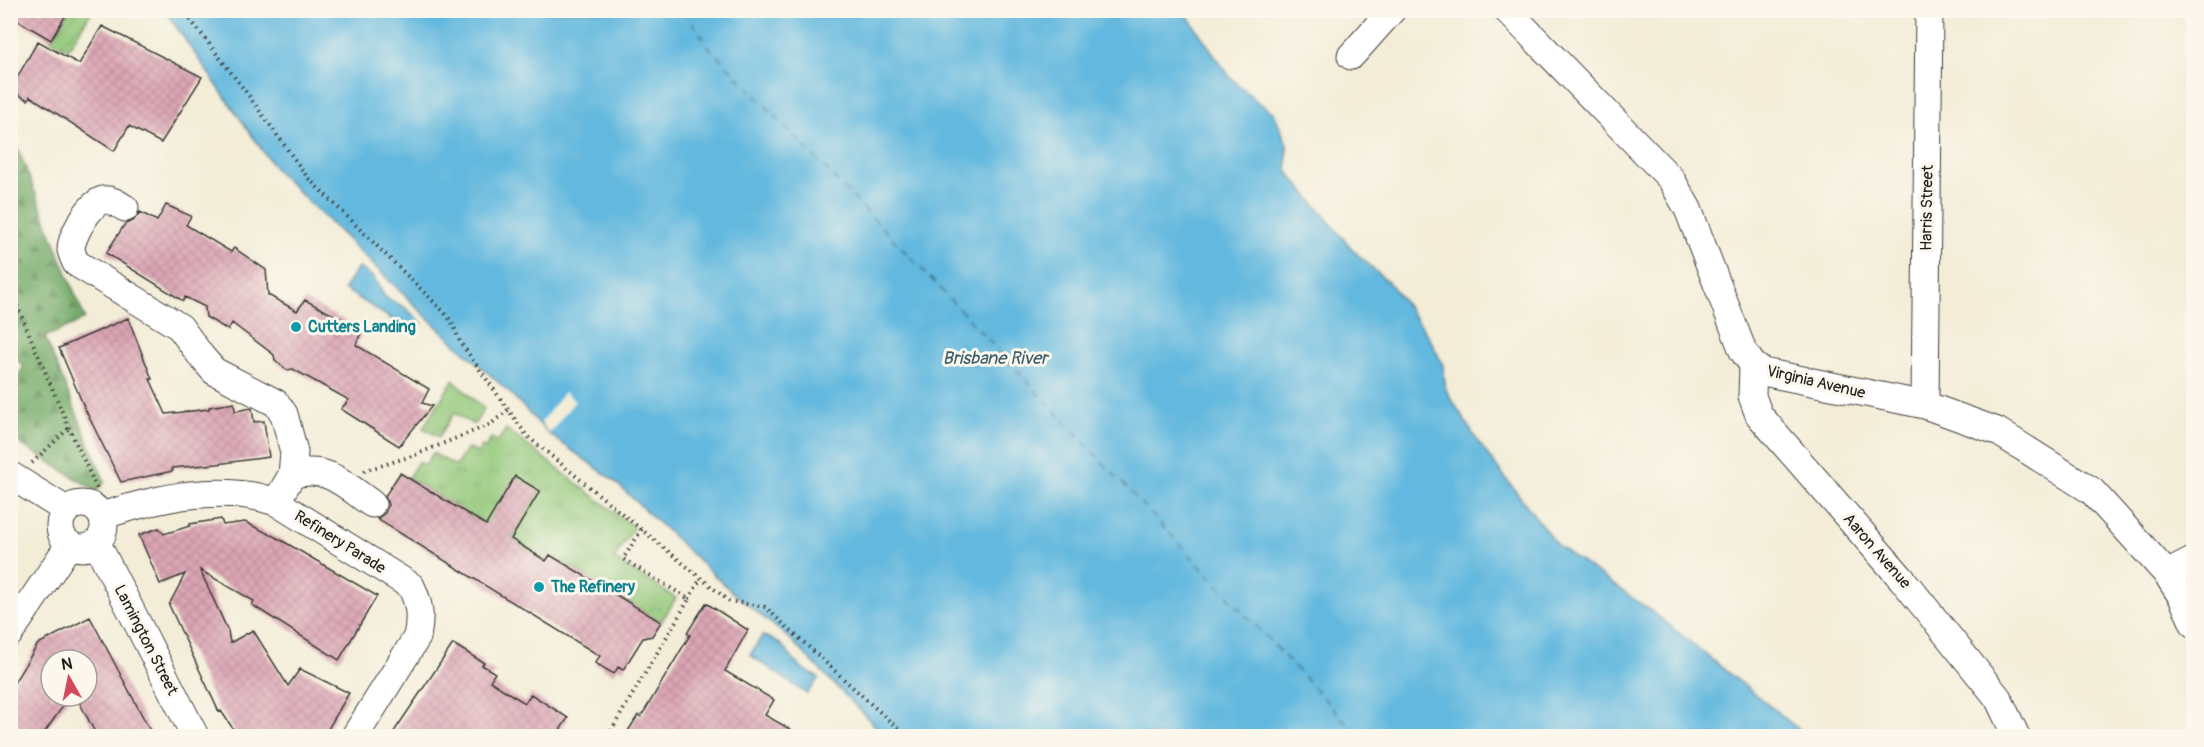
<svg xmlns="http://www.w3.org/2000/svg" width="2204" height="747" viewBox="0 0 2204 747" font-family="Pangolin,sans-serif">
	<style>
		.grass { fill: url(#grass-tufts); stroke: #58724b; stroke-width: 1.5 }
		.forest { fill: url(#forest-firs); stroke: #496443; stroke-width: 1.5 }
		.garden { fill: url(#garden-furrows); stroke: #58724b; stroke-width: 1.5 }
		.water { fill: #62b8de; stroke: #3f6a7d; stroke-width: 1.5 }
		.pier { fill: #f3edd8 }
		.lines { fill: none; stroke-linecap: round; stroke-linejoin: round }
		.ferry { stroke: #385a6a; stroke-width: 1.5; stroke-dasharray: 8 6; stroke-linecap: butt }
		.building { fill: url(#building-cross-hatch) }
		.minor-casing { stroke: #3c3b38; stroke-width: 29 }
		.path { stroke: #3c3b38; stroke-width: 4; stroke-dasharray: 1.5 4.5; stroke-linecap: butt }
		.minor { stroke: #fff; stroke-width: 27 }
		.culture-dot { fill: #0f9aa8; stroke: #fbf7ec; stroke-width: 2 }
		.labels { text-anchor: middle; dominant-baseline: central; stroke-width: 6; stroke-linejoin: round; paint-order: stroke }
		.street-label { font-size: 16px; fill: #1c1c1c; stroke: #fbf7ec }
		.culture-label { font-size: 16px; font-weight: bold; fill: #0d838f; stroke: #fbf7ec; text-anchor: start }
		.water-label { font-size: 18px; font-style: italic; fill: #385a6a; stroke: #fbf7ec }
	</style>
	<defs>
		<pattern id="grass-tufts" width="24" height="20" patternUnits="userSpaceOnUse" patternTransform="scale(1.5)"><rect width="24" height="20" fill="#93c87a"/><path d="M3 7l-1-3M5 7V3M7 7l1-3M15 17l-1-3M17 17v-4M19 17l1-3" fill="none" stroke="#7eab69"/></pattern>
		<pattern id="forest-firs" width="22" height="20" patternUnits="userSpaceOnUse" patternTransform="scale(1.5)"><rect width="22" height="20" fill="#76ac6a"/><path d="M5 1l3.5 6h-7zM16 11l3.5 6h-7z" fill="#608b56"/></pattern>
		<pattern id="garden-furrows" width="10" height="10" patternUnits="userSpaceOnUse" patternTransform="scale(1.5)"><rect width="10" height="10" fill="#93c87a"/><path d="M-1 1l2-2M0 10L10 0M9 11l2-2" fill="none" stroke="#7eab69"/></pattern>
		<pattern id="building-cross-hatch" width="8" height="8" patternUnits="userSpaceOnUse" patternTransform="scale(1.5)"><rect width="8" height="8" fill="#dba5b4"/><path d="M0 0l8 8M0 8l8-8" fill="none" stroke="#bb8d9a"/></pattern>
	</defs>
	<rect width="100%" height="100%" fill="#fbf7ec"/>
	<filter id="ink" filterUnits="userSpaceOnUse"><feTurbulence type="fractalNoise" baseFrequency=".0167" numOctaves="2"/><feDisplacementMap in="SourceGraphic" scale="12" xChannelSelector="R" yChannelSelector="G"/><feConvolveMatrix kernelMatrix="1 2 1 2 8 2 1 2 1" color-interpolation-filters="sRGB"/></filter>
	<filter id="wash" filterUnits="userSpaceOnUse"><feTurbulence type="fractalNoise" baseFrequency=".008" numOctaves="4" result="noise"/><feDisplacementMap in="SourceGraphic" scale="24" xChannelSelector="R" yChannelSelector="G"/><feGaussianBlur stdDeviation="1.35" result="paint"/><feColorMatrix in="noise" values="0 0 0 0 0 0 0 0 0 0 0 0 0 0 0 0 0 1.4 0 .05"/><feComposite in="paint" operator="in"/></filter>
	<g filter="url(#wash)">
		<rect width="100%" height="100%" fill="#f3edd8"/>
		<path class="grass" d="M 453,380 L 484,409 L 474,425 L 454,413 L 439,437 L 423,428 Z
			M 506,429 L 634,527 L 614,559 L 676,598 L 661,622 L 622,598 L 619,603 L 616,601 L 618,595 L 600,584 L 597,590 L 591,579 L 550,555 L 546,561 L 511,539 L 540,491 L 486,525 L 408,478 L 418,462 L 425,465 L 433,453 L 456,466 L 467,448 L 477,453 L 482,446 L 485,448 L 491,438 L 498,441 Z"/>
		<path class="forest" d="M 10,142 L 17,146 L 85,319 L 45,337 L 105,482 L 96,491 L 11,438 L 11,387 L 24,366 L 11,355 Z"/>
		<path class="garden" d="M 69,11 L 92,11 L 68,49 L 51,40 Z"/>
		<path class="water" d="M 165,11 L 1184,11 L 1230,77 L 1258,102 L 1274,113 L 1287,144 L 1287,171 L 1353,250 L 1392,286 L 1429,337 L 1443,365 L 1446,390 L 1478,442 L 1557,545 L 1654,613 L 1807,736 L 885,736 L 790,639 L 732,592 L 613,480 L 549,434 L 511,394 L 435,325 L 276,170 Z
			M 358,267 L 373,277 L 385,297 L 406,308 L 422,323 L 415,334 L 344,289 Z
			M 762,636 C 787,641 785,655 802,668 C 807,672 814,675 819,678 L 807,694 L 750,655 Z"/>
		<path class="pier" d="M 564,392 L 575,401 L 549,434 L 541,423 Z"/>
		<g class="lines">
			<path class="ferry" d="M 684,10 L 710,48 L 935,283 L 1359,736"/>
		</g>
		<g id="blocks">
			<path class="building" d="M 10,10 L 69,10 L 51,40 L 10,16 Z
				M 102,26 L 202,77 L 161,143 L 129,126 L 114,151 L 30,96 L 28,100 L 10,90 L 38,41 L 79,64 Z
				M 166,205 L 191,216 L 186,225 L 231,252 L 234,248 L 266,270 L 268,295 L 297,311 L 305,300 L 362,330 L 356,345 L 429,389 L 422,403 L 432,406 L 399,446 L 341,409 L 349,400 L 293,369 L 287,370 L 275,360 L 274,355 L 232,323 L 228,330 L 206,317 L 205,307 L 185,297 L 183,301 L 106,253 L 125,224 L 133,221 L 140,212 L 157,221 Z
				M 128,318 L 152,379 L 150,379 L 166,414 L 209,409 L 209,407 L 234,403 L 235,411 L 252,408 L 254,422 L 264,421 L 269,457 L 217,464 L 172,468 L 173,471 L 121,482 L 85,409 L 59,348 Z
				M 400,473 L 486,525 L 515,476 L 540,491 L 511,539 L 546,561 L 550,555 L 661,622 L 652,636 L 643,638 L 623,670 L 618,667 L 614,674 L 595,663 L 600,656 L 377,519 L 385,513 L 388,505 L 385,496 Z
				M 221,519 L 223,525 L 245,522 L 281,540 L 377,596 L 339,660 L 252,605 L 254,601 L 200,570 L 228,631 L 230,643 L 253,630 L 288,686 L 300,669 L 349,693 L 324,736 L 238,736 L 221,711 L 219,712 L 169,605 L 185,574 L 160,584 L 139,535 L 159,528 L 164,534 L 190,526 L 190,524 Z
				M 706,603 L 748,630 L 725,671 L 774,700 L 765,715 L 802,736 L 625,736 L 638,715 L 641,717 L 690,635 L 687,633 Z
				M 90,617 L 153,736 L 97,736 L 76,696 L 87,696 L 87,660 L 51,660 L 51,696 L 70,696 L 42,736 L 10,736 L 10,689 L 38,644 Z
				M 453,644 L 484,663 L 482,665 L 495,673 L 490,681 L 510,694 L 525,703 L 531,694 L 568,718 L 556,736 L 391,736 Z"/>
		</g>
	</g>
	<g filter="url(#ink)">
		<use href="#blocks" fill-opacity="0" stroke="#3c3b38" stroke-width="1.5"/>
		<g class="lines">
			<g class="minor-casing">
				<path id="minor" d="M 1507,10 L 1671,179 L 1688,209 L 1743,351 L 1753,365 L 1763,372 L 1925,405 L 1997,431 L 2092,491 L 2167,574 L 2182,597 L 2194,624
					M 1351,56 L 1392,10
					M 125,208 C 118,204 112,199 103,200 C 90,203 71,236 71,250 C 72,254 74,259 76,263 L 180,327 L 201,356 L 214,371 L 276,403 L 284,414 L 294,452 L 292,475 L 276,502
					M 1753,365 L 1752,396 L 1759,415 L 1902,579 L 1998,698 L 2016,736
					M 1925,405 L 1929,10
					M 10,475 L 66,510
					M 292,475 C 327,464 345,485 372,504
					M60 526a22 22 0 1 1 44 0a22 22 0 1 1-44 0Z
					M 102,516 C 156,498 221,483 276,502 L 411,586 C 420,605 421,617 417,637 L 355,736
					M 97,544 L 195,736
					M 2167,574 L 2194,560
					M 10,633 L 69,545"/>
			</g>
			<path class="path" d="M 183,10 L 246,92 L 308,178 L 444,312 L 452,322 L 460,342 L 527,436 L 729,601 L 765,607 L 906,736
				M 10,289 L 69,428 L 98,491
				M 32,463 L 69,428
				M 364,471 L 415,455 L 491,424 L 508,410
				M 689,599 L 701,578
				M 608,736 L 689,599 L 623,559 L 642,529"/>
			<use href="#minor" class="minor"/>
		</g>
	</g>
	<g class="culture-dot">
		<circle cx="296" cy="327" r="6"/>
		<circle cx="539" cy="587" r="6"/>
	</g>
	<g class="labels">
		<g class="street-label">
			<text transform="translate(1927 208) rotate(-89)">Harris Street</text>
			<text transform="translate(1816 382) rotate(13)">Virginia Avenue</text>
			<text transform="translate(340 542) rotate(32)">Refinery Parade</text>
			<text transform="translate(1877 551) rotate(49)">Aaron Avenue</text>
			<text transform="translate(146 640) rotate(63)">Lamington Street</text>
		</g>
		<g class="culture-label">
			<text x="308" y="327">Cutters Landing</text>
			<text x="551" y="587">The Refinery</text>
		</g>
		<g class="water-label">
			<text x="995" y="358">Brisbane River</text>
		</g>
	</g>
	<rect width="2204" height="747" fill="none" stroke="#fbf7ec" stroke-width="36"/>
	<g transform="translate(69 678) rotate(351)"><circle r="28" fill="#fbf7ec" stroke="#a29f99" stroke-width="1.5"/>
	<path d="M0-4.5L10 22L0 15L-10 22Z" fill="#d1495b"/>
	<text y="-9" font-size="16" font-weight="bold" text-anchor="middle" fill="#1c1c1c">N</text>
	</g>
</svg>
